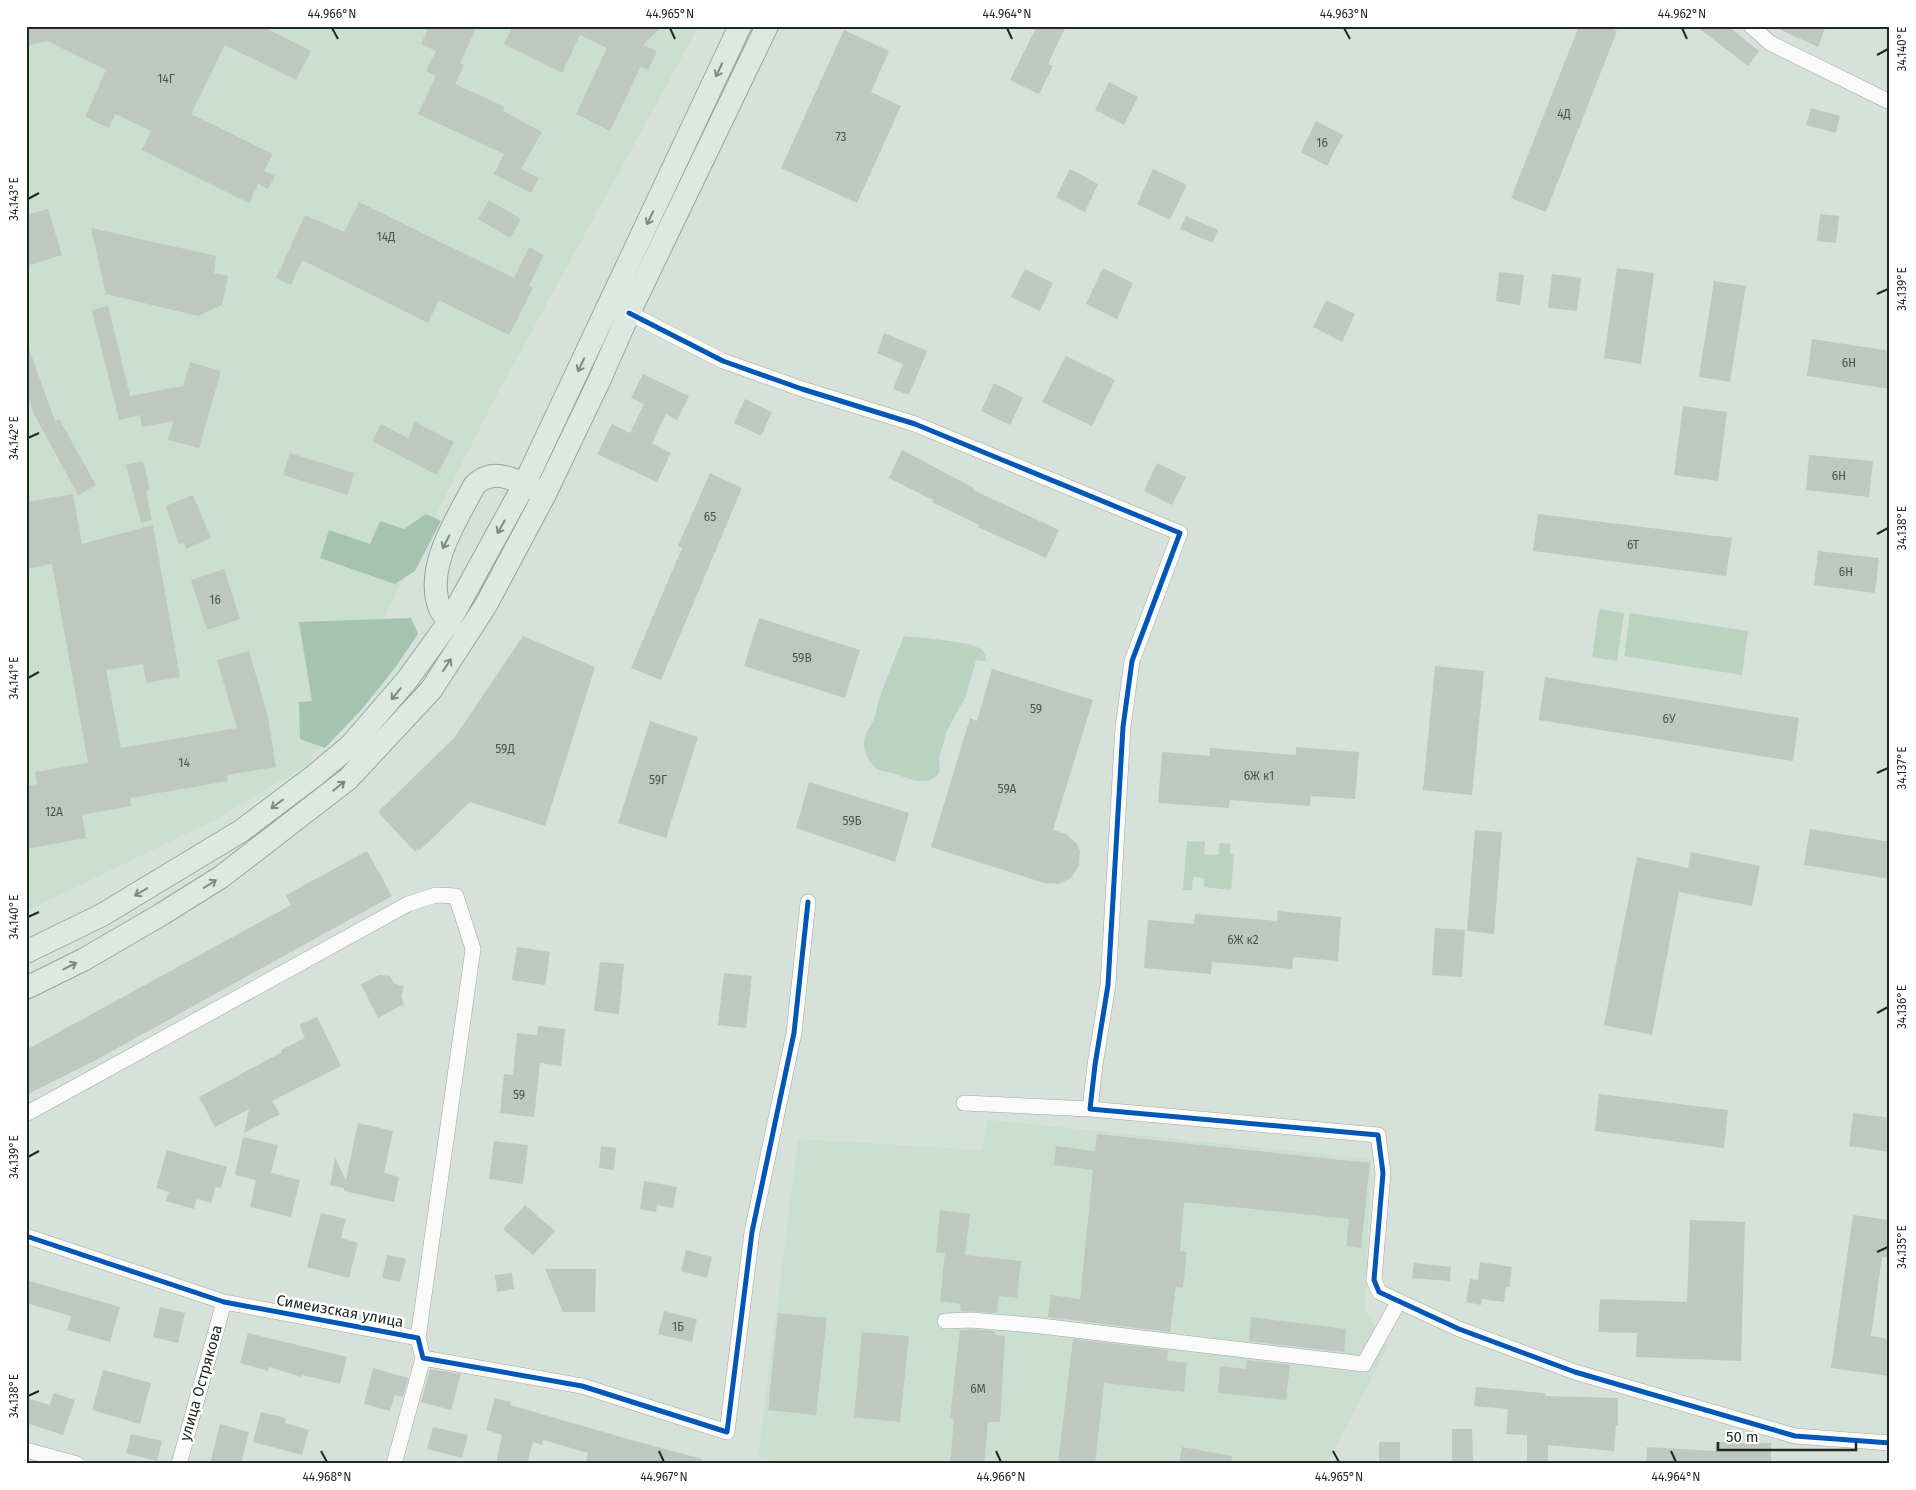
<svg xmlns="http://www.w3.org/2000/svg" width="1916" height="1490" viewBox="0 0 1916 1490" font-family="'Fira Sans',sans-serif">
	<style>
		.built { fill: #cadfd0 }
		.green { fill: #b9d3c0 }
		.forest { fill: #a6c3af }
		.building { fill: #bfc7c1 }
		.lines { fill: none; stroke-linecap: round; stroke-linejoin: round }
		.street-casing { stroke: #9ea7a1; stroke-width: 16 }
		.primary-casing { stroke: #93a79a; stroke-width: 24 }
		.street { stroke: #f9faf9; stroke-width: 15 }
		.primary { stroke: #dee8e2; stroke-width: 22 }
		.cycleway-casing { stroke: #fff; stroke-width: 8 }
		.cycleway { stroke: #0057b8; stroke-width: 5 }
		.oneway { stroke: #7f8882 }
		.ticks { fill: none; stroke: #202822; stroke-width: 2 }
		.labels { text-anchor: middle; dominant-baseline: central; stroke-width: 5; stroke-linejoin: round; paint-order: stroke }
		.number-label { font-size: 12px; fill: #4a524c }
		.street-label { font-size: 15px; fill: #202822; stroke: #fff }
		.neatline { fill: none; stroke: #202822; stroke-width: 2 }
		.ticks-label { font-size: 12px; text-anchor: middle; fill: #202822 }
	</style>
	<rect width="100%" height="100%" fill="#d6e1d9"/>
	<path class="built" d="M 26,26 L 699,26 L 494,400 L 310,763 L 215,820 L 26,911 Z
		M 988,1120 L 1371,1159 L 1365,1311 L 1388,1346 L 1327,1464 L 782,1464 L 758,1457 L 798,1139 L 982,1150 Z"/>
	<path class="green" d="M 1599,609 L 1624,613 L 1617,661 L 1592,657 Z
		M 1630,613 L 1748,631 L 1742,675 L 1624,656 Z
		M 904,636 C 919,638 973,641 982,650 C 985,653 986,657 986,661 L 976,660 L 966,696 L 945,734 C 945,743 940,751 939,760 C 939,765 941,770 938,774 C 927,788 908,778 895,774 C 890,772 883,772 877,769 C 870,765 863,751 864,743 C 864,734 871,727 874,719 C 877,712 877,704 880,697 C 887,676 896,656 904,636 Z
		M 1187,841 L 1205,842 L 1204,854 L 1218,855 L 1220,843 L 1230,844 L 1230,854 L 1234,855 L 1231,890 L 1204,887 L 1204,878 L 1193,877 L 1192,890 L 1183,890 Z"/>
	<path class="forest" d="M 426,514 L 441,521 L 415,571 L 395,584 L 320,558 L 329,530 L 370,544 L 380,521 L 404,529 Z
		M 411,618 L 418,634 L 394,669 L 363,708 L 325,748 L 300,739 L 299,702 L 312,701 L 299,622 Z"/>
	<path class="building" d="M 26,26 L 261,26 L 311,51 L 296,80 L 225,45 L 191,114 L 273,154 L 264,171 L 275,176 L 268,189 L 258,184 L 249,203 L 142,150 L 151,131 L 115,114 L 109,128 L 85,117 L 106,70 L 47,41 L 26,46 Z
		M 429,26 L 477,26 L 460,63 L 464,65 L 455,84 L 505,107 L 503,111 L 542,132 L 521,169 L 539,178 L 531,193 L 494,174 L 504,154 L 418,114 L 436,76 L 426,71 L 436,51 L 421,44 Z
		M 513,26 L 662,26 L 643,45 L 657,51 L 648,70 L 641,66 L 610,131 L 576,114 L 607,48 L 580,35 L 562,73 L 504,44 Z
		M 1037,26 L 1066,26 L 1048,64 L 1053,66 L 1039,94 L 1010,80 Z
		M 1579,26 L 1607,26 L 1617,31 L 1546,212 L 1511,198 Z
		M 1696,26 L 1728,26 L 1759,51 L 1748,66 Z
		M 1772,26 L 1826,26 L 1818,47 Z
		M 844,30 L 889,51 L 871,92 L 901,106 L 857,203 L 781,168 Z
		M 1109,82 L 1138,97 L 1124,125 L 1095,110 Z
		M 1811,108 L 1840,116 L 1836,133 L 1806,125 Z
		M 1316,121 L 1343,135 L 1327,166 L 1301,152 Z
		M 1070,169 L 1098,184 L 1085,212 L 1056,197 Z
		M 1153,169 L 1187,185 L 1170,220 L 1137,204 Z
		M 489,200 L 521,219 L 510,238 L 478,219 Z
		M 359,202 L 514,278 L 529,247 L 544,255 L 529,286 L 533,288 L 509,335 L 439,300 L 428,323 L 302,260 L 291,285 L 276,278 L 305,215 L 344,232 Z
		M 48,209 L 62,255 L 26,266 L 26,215 Z
		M 1820,214 L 1839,216 L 1836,243 L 1817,241 Z
		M 1186,216 L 1218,230 L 1213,243 L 1180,229 Z
		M 91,228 L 216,256 L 214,273 L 228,276 L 222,305 L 198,316 L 106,294 Z
		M 1103,268 L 1133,283 L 1117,319 L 1086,304 Z
		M 1617,268 L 1654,273 L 1641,364 L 1604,358 Z
		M 1025,269 L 1053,283 L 1040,311 L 1011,297 Z
		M 1499,272 L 1524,275 L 1520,305 L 1496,301 Z
		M 1552,274 L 1581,278 L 1577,311 L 1548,308 Z
		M 1714,281 L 1746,286 L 1730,382 L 1699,377 Z
		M 1326,300 L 1355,314 L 1342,342 L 1313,327 Z
		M 108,306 L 130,396 L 183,386 L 190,362 L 221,371 L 199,448 L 168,440 L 173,421 L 142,427 L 140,415 L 119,420 L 92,310 Z
		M 884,333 L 927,351 L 909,395 L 893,389 L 903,364 L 877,353 Z
		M 1812,339 L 1890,351 L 1890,389 L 1807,376 Z
		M 26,346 L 28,346 L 55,421 L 59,419 L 96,485 L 78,495 L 35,416 L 26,393 Z
		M 1066,356 L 1115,380 L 1092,426 L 1042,402 Z
		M 643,374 L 689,396 L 677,420 L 666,414 L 652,443 L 671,453 L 657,482 L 597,454 L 612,424 L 630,433 L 644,404 L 631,398 Z
		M 994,383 L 1023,398 L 1010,425 L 981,411 Z
		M 745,399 L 772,412 L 761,436 L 734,423 Z
		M 1683,406 L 1727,412 L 1718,481 L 1674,475 Z
		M 415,422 L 454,442 L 437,475 L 372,441 L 381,424 L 408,438 Z
		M 902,450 L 974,488 L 973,490 L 1059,530 L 1046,558 L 978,527 L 979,525 L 932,502 L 933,500 L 889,478 Z
		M 290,453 L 354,473 L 348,495 L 283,475 Z
		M 1809,455 L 1873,461 L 1869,497 L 1806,490 Z
		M 143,461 L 150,490 L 146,491 L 152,520 L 141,523 L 126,465 Z
		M 1157,463 L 1186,477 L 1172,505 L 1144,491 Z
		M 710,473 L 742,488 L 661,680 L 631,668 L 682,548 L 678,546 Z
		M 73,494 L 82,544 L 153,525 L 180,677 L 146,683 L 143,664 L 106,670 L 121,748 L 237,728 L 217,660 L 249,651 L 268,717 L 276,767 L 227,775 L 228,781 L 130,798 L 131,806 L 82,815 L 86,838 L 26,849 L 26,786 L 37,784 L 35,772 L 88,763 L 52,564 L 26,569 L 26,502 Z
		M 193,495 L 211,538 L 186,549 L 184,543 L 179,544 L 166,506 Z
		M 1538,514 L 1732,538 L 1726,576 L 1533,551 Z
		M 1818,551 L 1879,558 L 1875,593 L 1814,585 Z
		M 224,569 L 240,619 L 207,630 L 191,580 Z
		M 759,618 L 860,650 L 845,698 L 744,666 Z
		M 523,636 L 595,667 L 545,826 L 470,802 L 420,850 L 418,849 L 415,852 L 378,812 L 454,738 Z
		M 1435,666 L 1484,671 L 1472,795 L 1423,790 Z
		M 992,669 L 1093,700 L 1053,830 L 1066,834 L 1077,844 L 1080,851 L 1079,865 L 1071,878 L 1058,884 L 1044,883 L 931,847 L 970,718 L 977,721 Z
		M 1545,677 L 1799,718 L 1793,761 L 1539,720 Z
		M 650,721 L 698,737 L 666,838 L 618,823 Z
		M 1296,747 L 1359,752 L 1355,799 L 1311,796 L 1310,806 L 1230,800 L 1229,808 L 1158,803 L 1162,752 L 1210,756 L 1210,748 L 1296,755 Z
		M 809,782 L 909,813 L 895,862 L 796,828 Z
		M 1810,829 L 1890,842 L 1890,879 L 1804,865 Z
		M 1475,830 L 1502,832 L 1494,934 L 1467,931 Z
		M 367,851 L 392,896 L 96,1060 L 26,1095 L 26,1050 L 291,905 L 286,895 Z
		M 1691,852 L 1760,866 L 1752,906 L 1679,892 L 1652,1035 L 1604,1025 L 1637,857 L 1688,868 Z
		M 1278,911 L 1341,917 L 1338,961 L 1293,957 L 1292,969 L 1212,962 L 1211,974 L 1144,968 L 1148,920 L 1194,924 L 1195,914 L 1277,921 Z
		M 1435,928 L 1465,930 L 1462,977 L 1432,975 Z
		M 517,947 L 550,952 L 545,985 L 512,980 Z
		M 600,962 L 624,964 L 619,1014 L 594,1011 Z
		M 724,973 L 752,976 L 746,1028 L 718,1025 Z
		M 379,975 L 390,976 L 394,983 L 404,987 L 401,997 L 404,1004 L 378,1018 L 361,984 Z
		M 317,1017 L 341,1066 L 272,1101 L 280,1114 L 244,1133 L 249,1109 L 215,1127 L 199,1097 L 282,1052 L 281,1050 L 305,1038 L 299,1025 Z
		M 538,1026 L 565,1029 L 561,1066 L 540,1063 L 534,1117 L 500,1113 L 504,1074 L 513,1075 L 517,1033 L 537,1035 Z
		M 1599,1094 L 1728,1110 L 1724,1148 L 1595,1131 Z
		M 1853,1113 L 1890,1118 L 1890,1152 L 1849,1146 Z
		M 358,1123 L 393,1131 L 384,1173 L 399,1177 L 394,1202 L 344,1191 L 344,1188 L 330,1185 L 335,1158 L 346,1180 Z
		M 1097,1134 L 1370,1163 L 1361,1248 L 1346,1246 L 1349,1219 L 1184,1202 L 1180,1251 L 1187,1252 L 1183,1288 L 1176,1287 L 1170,1332 L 1048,1317 L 1051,1295 L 1080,1299 L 1093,1170 L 1054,1165 L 1056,1146 L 1095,1151 Z
		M 243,1137 L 278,1145 L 271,1173 L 300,1180 L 291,1217 L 250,1207 L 256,1180 L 235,1175 Z
		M 494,1141 L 528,1145 L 523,1184 L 489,1179 Z
		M 601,1146 L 616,1148 L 614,1170 L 599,1168 Z
		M 167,1150 L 227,1167 L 221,1188 L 216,1187 L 211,1203 L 197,1199 L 194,1209 L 166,1201 L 169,1192 L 156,1188 Z
		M 644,1181 L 677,1187 L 673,1208 L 657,1205 L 656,1212 L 640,1209 Z
		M 525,1205 L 555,1231 L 533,1255 L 503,1229 Z
		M 940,1210 L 970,1214 L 965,1255 L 1021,1261 L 1017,1298 L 999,1296 L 997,1313 L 961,1311 L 960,1304 L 940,1301 L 945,1253 L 936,1252 Z
		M 321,1213 L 346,1219 L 341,1238 L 358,1243 L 349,1278 L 307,1267 Z
		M 1853,1215 L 1890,1220 L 1890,1258 L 1882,1257 L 1871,1336 L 1890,1339 L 1890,1376 L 1831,1368 Z
		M 1690,1220 L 1745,1222 L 1741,1361 L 1636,1357 L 1637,1333 L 1598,1332 L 1600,1299 L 1687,1302 Z
		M 686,1250 L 712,1257 L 707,1278 L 681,1271 Z
		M 387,1255 L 406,1259 L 400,1282 L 382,1278 Z
		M 1480,1262 L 1512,1267 L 1509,1287 L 1506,1287 L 1504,1302 L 1482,1299 L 1481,1305 L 1466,1302 L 1470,1279 L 1478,1280 Z
		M 1414,1263 L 1451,1267 L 1450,1281 L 1412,1278 Z
		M 545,1269 L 596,1269 L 595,1312 L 563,1312 Z
		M 512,1273 L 514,1289 L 497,1292 L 495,1275 Z
		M 26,1280 L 120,1307 L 110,1342 L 67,1330 L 71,1316 L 26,1303 Z
		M 160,1307 L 185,1313 L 178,1343 L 153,1337 Z
		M 664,1311 L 697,1319 L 692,1342 L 658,1334 Z
		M 778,1313 L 827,1318 L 816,1415 L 768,1410 Z
		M 1251,1317 L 1346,1329 L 1344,1352 L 1249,1341 Z
		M 971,1329 L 995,1331 L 995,1335 L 1005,1336 L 1000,1422 L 988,1422 L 984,1464 L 950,1464 L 954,1420 L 950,1418 L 960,1330 Z
		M 862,1332 L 909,1336 L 900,1422 L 854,1417 Z
		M 248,1333 L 347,1357 L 340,1384 L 302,1375 L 301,1377 L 269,1367 L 268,1371 L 240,1363 Z
		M 1073,1339 L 1168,1350 L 1167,1361 L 1187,1363 L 1184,1392 L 1104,1383 L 1095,1464 L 1058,1464 Z
		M 1247,1360 L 1290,1365 L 1286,1400 L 1218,1393 L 1220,1366 L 1246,1369 Z
		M 373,1368 L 408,1378 L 403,1397 L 395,1395 L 390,1411 L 364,1404 Z
		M 430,1369 L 461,1374 L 451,1410 L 421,1402 Z
		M 103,1370 L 151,1383 L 140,1424 L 92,1410 Z
		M 1476,1387 L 1545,1393 L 1545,1396 L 1618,1398 L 1618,1425 L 1616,1425 L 1614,1451 L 1548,1445 L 1548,1464 L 1527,1464 L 1527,1435 L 1506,1434 L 1508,1409 L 1474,1406 Z
		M 54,1393 L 75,1400 L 63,1435 L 26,1423 L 26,1398 L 50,1405 Z
		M 495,1398 L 511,1402 L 510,1405 L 635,1441 L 702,1459 L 702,1464 L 585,1464 L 588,1453 L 543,1440 L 542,1445 L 533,1442 L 527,1464 L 496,1464 L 502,1435 L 486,1430 Z
		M 261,1412 L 286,1418 L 285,1423 L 309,1430 L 302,1455 L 253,1442 Z
		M 220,1424 L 249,1432 L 241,1464 L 210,1464 Z
		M 433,1427 L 468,1435 L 462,1458 L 427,1449 Z
		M 1452,1429 L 1472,1429 L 1473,1464 L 1452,1464 Z
		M 131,1434 L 162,1441 L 157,1461 L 126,1453 Z
		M 1379,1442 L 1400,1442 L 1400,1464 L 1379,1464 Z
		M 1716,1442 L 1771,1443 L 1771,1464 L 1646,1464 L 1647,1447 L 1715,1451 Z
		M 1182,1447 L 1232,1456 L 1231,1464 L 1179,1464 Z"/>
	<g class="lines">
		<g class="street-casing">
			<path id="street" d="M 1751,26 L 1770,43 L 1890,102
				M 629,313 L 723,361 L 802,389 L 915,424 L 1180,533 L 1132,661 L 1123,727 L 1108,985 L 1095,1065 L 1090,1109 L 1378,1135 L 1383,1173 L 1374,1280 L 1379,1292 L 1459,1329 L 1575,1372 L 1795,1436 L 1890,1443
				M 964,1103 L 1090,1109
				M 26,1114 L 408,904 L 436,895 L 456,896 L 473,949 L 418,1338
				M 26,1236 L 224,1302 L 418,1338 L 423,1358 L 582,1386 L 727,1432 L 752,1232 L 794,1033 L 808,902
				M 945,1321 L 971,1320 L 1032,1325 L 1364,1364 L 1399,1301
				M 26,1450 L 77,1464
				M 179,1464 L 224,1302
				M 394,1464 L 423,1358"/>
		</g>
		<g class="primary-casing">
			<path id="primary" d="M 449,622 C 446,618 442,613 440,609 C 424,568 456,521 474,486 C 493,466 515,480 537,490
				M 26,952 L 102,915 L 241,831 L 314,776 L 350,746 L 407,680 L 449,622 L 524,485 L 740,26
				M 26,988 L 83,960 L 162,914 L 221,877 L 348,779 L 431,690 L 486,605 L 545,494 L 600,379 L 629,313 L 767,26"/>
		</g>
		<use href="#street" class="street"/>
		<use href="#primary" class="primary"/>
		<g class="cycleway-casing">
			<path id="cycleway" d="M 629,313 L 723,361 L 802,389 L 915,424 L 1180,533 L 1132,661 L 1123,727 L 1108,985 L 1095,1065 L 1090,1109 L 1378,1135 L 1383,1173 L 1374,1280 L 1379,1292 L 1459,1329 L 1575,1372 L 1795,1436 L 1890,1443
				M 26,1236 L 224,1302 L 418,1338 L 423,1358 L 582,1386 L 727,1432 L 752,1232 L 794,1033 L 808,902"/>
		</g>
		<use href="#cycleway" class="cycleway"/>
	</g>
	<defs><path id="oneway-shaft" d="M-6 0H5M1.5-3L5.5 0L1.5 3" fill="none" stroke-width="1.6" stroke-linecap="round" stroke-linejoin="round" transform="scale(1.25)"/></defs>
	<g class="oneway">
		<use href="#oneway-shaft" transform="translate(719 70) rotate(115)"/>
		<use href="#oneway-shaft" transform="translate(650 218) rotate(115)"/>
		<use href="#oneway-shaft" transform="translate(581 365) rotate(115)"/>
		<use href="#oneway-shaft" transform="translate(501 527) rotate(119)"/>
		<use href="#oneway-shaft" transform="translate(446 542) rotate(117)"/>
		<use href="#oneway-shaft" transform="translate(447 665) rotate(-57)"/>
		<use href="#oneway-shaft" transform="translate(396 694) rotate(129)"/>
		<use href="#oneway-shaft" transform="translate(339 786) rotate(-39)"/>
		<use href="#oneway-shaft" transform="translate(277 804) rotate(143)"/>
		<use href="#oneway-shaft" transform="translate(210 884) rotate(-32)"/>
		<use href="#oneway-shaft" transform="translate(141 892) rotate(149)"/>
		<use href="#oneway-shaft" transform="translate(70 966) rotate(-27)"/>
	</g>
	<path class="ticks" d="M 332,28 L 338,39M 670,28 L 675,39M 1007,28 L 1012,39M 1344,28 L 1350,39M 1682,28 L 1687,39M 1877,55 L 1888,49M 28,199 L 39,193M 1877,294 L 1888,289M 28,438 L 39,433M 1877,534 L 1888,528M 28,678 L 39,672M 1877,773 L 1888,768M 28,917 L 39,912M 1877,1013 L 1888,1007M 28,1157 L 39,1151M 1877,1252 L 1888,1247M 28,1396 L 39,1391M 321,1451 L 327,1462M 659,1451 L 664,1462M 996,1451 L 1001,1462M 1333,1451 L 1339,1462M 1671,1451 L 1676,1462"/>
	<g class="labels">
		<g class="number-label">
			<text x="166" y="79">14Г</text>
			<text x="1564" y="114">4Д</text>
			<text x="841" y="137">73</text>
			<text x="1322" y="143">16</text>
			<text x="386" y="237">14Д</text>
			<text x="1849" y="363">6Н</text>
			<text x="1839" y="476">6Н</text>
			<text x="710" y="517">65</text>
			<text x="1633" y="545">6Т</text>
			<text x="1846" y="572">6Н</text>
			<text x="215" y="600">16</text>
			<text x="802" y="658">59В</text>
			<text x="1036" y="709">59</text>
			<text x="1669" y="719">6У</text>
			<text x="505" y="749">59Д</text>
			<text x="184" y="763">14</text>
			<text x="1259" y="776">6Ж к1</text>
			<text x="658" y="780">59Г</text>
			<text x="1007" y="789">59А</text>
			<text x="54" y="812">12А</text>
			<text x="852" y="821">59Б</text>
			<text x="1243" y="940">6Ж к2</text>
			<text x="519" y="1095">59</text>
			<text x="678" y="1327">1Б</text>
			<text x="978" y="1389">6М</text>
		</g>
		<g class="street-label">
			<text transform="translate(340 1311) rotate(10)">Симеизская улица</text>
			<text transform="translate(201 1383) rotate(-74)">улица Острякова</text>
		</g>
	</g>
	<rect width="1916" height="1490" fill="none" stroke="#ffffff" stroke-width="55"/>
	<path d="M1718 1442v8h138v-8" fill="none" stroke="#202822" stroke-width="2.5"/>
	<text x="1726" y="1442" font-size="15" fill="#202822" stroke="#ffffff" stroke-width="4" paint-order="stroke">50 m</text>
	<rect x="28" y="28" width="1860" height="1434" class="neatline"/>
	<g class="ticks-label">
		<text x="332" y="18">44.966°N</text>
		<text x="670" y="18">44.965°N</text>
		<text x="1007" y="18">44.964°N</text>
		<text x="1344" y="18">44.963°N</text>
		<text x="1682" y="18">44.962°N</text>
		<text transform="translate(1902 49) rotate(-90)" y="4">34.140°E</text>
		<text transform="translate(14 199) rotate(-90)" y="4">34.143°E</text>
		<text transform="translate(1902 289) rotate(-90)" y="4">34.139°E</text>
		<text transform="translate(14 438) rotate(-90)" y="4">34.142°E</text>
		<text transform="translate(1902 528) rotate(-90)" y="4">34.138°E</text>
		<text transform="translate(14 678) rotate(-90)" y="4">34.141°E</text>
		<text transform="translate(1902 768) rotate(-90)" y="4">34.137°E</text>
		<text transform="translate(14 917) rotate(-90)" y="4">34.140°E</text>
		<text transform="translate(1902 1007) rotate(-90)" y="4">34.136°E</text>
		<text transform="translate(14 1157) rotate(-90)" y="4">34.139°E</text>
		<text transform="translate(1902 1247) rotate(-90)" y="4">34.135°E</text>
		<text transform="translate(14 1396) rotate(-90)" y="4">34.138°E</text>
		<text x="327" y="1481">44.968°N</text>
		<text x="664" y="1481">44.967°N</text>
		<text x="1001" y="1481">44.966°N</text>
		<text x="1339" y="1481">44.965°N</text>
		<text x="1676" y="1481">44.964°N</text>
	</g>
</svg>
